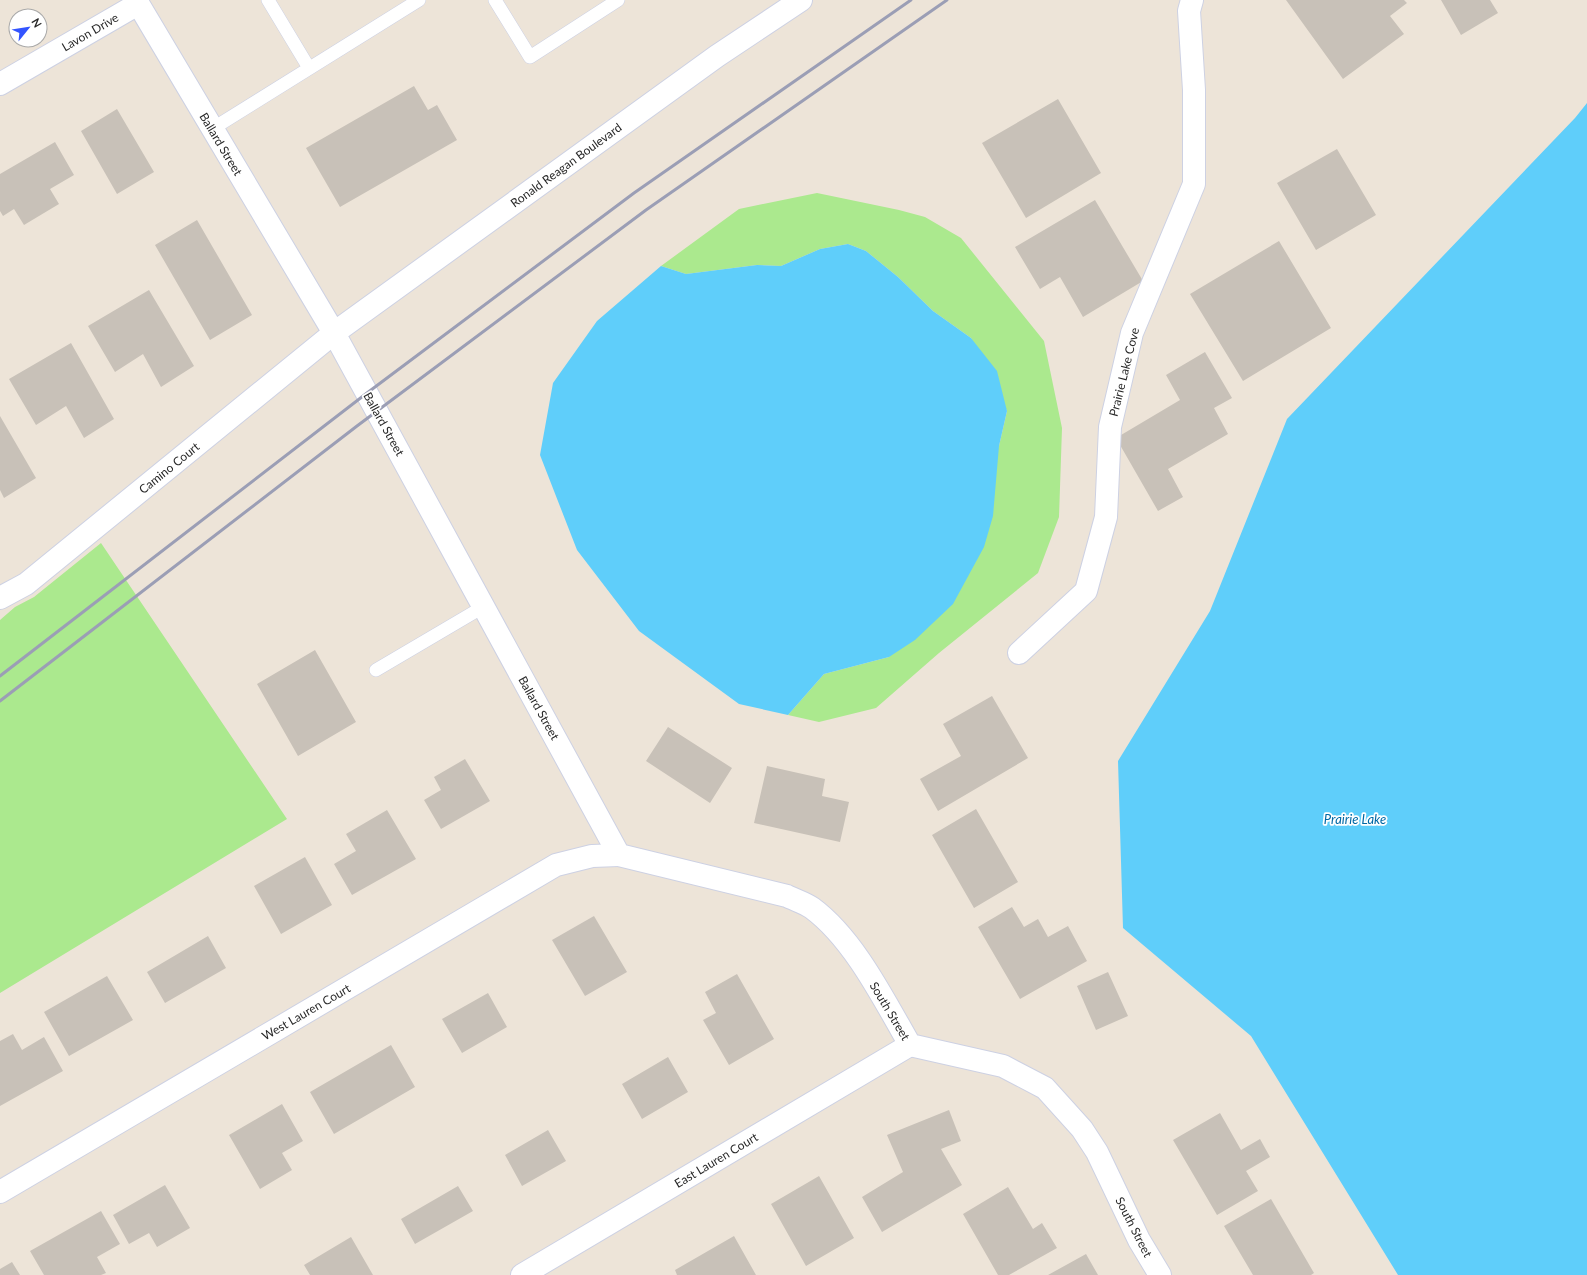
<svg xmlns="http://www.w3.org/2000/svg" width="1587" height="1275" viewBox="0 0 1587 1275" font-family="Lato,sans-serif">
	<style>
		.green { fill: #abe98e }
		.water { fill: #5fcefa }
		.building { fill: #c8c1b8 }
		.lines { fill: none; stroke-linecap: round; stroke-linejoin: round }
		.lane-casing { stroke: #cdd1e3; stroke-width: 14 }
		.street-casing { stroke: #cdd1e3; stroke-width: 24 }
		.secondary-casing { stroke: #cdd1e3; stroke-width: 24 }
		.lane { stroke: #fff; stroke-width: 13 }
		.street { stroke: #fff; stroke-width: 22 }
		.secondary { stroke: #fff; stroke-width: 22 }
		.rail { stroke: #9b9eb5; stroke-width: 3 }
		.labels { text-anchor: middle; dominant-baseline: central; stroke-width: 3.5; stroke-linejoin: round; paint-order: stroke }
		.street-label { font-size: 12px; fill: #282828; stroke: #fff }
		.water-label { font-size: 13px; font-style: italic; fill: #0068a5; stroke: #fff }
	</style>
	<rect width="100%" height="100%" fill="#ede4d8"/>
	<path class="green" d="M 817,193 L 899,210 L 925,217 L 961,238 L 1044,341 L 1062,428 L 1059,517 L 1038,573 L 939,653 L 876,708 L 819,722 L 788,715 L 824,674 L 889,657 L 999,446 L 1007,411 L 971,338 L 933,311 L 898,277 L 866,251 L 848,244 L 820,249 L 781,266 L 757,265 L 686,274 L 661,266 L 739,209 Z
		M 101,543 L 287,819 L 0,993 L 0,620 L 15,607 L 34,597 Z"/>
	<path class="water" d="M 1587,103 L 1587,1275 L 1398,1275 L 1251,1036 L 1123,928 L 1118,761 L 1210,611 L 1287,419 L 1575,118 Z
		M 848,244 L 866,251 L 898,277 L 933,311 L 971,338 L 997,371 L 1007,411 L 999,446 L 993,516 L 984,547 L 953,604 L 915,640 L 889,657 L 824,674 L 788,715 L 739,704 L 639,631 L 577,550 L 540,455 L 553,383 L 597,321 L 661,266 L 686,274 L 757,265 L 781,266 L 820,249 Z"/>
	<path class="building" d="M 1286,0 L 1404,0 L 1407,3 L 1390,16 L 1404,34 L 1343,79 Z
		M 1441,0 L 1490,0 L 1498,13 L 1461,35 Z
		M 414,86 L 428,110 L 437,105 L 457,140 L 340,207 L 306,148 Z
		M 1058,99 L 1101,173 L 1026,218 L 982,143 Z
		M 117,109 L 154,172 L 117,194 L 81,131 Z
		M 55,142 L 74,175 L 50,189 L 59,204 L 24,225 L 14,209 L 3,216 L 0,211 L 0,174 Z
		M 1337,149 L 1376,215 L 1316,250 L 1277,183 Z
		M 1095,200 L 1143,281 L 1083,317 L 1060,277 L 1040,289 L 1015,247 Z
		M 197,220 L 252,315 L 210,340 L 155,245 Z
		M 1279,241 L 1331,328 L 1243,381 L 1190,294 Z
		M 149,290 L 194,366 L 161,387 L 143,354 L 115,372 L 88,326 Z
		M 71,343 L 114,419 L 84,438 L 66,406 L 36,425 L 9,379 Z
		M 1205,352 L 1232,398 L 1214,408 L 1228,434 L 1168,469 L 1183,497 L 1158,511 L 1116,438 L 1180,400 L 1166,375 Z
		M 0,416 L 36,478 L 4,498 L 0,490 Z
		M 315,650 L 356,722 L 298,756 L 257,684 Z
		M 992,696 L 1028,758 L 938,811 L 920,779 L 961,756 L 943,724 Z
		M 668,727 L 732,768 L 710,803 L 646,761 Z
		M 465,759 L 490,801 L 441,829 L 424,800 L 441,790 L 434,777 Z
		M 767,766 L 825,779 L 822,796 L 849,802 L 840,842 L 754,823 Z
		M 976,809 L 1018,882 L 974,908 L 932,835 Z
		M 387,810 L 416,859 L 352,895 L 334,864 L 356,851 L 346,834 Z
		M 305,857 L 332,905 L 281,934 L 254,886 Z
		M 1012,907 L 1024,927 L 1038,919 L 1048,937 L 1068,926 L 1087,961 L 1020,999 L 978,927 Z
		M 594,916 L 627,972 L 585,996 L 552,940 Z
		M 208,936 L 226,968 L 165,1003 L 147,972 Z
		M 1108,972 L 1128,1016 L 1096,1030 L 1077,986 Z
		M 737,974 L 774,1039 L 729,1065 L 703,1020 L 716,1013 L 705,992 Z
		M 107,976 L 133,1020 L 69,1056 L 44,1012 Z
		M 488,993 L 507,1027 L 462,1053 L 442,1019 Z
		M 13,1034 L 22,1050 L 44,1037 L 63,1071 L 0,1106 L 0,1041 Z
		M 391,1045 L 415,1087 L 334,1134 L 310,1092 Z
		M 668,1057 L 688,1092 L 642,1119 L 622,1084 Z
		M 282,1104 L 303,1141 L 282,1153 L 292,1170 L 260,1189 L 229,1135 Z
		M 949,1110 L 961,1141 L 941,1149 L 962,1185 L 882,1232 L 862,1197 L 903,1172 L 887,1135 Z
		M 1220,1113 L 1241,1150 L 1260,1139 L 1270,1157 L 1246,1171 L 1258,1191 L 1217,1215 L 1173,1140 Z
		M 548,1130 L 566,1161 L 522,1186 L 505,1155 Z
		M 819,1176 L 854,1238 L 806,1266 L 771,1204 Z
		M 165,1185 L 190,1228 L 157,1247 L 149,1233 L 129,1244 L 113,1215 Z
		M 458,1186 L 473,1211 L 415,1244 L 401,1219 Z
		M 1008,1187 L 1033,1229 L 1042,1223 L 1057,1248 L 1009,1275 L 998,1275 L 963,1214 Z
		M 1271,1199 L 1314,1273 L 1311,1275 L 1253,1275 L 1224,1226 Z
		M 101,1211 L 120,1244 L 97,1257 L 106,1273 L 101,1275 L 44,1275 L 30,1251 Z
		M 734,1236 L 756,1275 L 677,1275 L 675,1270 Z
		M 351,1237 L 373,1275 L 310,1275 L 304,1265 Z
		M 1086,1254 L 1098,1275 L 1048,1275 Z
		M 12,1262 L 20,1275 L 0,1275 L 0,1269 Z"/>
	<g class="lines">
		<g class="lane-casing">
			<path id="lane" d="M 268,0 L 309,68
				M 495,0 L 530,57 L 618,0
				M 212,129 L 419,0
				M 376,670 L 483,607"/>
		</g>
		<g class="street-casing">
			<path id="street" d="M 0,84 L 138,4
				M 0,598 L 26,584 L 334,333
				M 1019,653 L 1086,591 L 1106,517 L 1110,427 L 1132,333 L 1194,184 L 1194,90 L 1189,11 L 1192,0
				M 0,1192 L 556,865 L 592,856 L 619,855
				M 522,1275 L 910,1045"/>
		</g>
		<g class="secondary-casing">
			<path id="secondary" d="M 136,0 L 334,333 L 619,855 L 787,896 C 795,900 805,903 812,908 C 854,939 884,1000 910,1045 L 1003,1066 L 1045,1088 L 1082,1129 L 1097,1152 L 1139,1240 L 1160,1275
				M 334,333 L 717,56 L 801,0"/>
		</g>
		<use href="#lane" class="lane"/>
		<use href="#street" class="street"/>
		<use href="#secondary" class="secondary"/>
		<path class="rail" d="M 0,676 L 367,393 L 634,193 L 911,0
			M 0,701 L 357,426 L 646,210 L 947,0"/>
	</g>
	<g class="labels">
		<g class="street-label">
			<text transform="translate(90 32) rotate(-30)">Lavon Drive</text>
			<text transform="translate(221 144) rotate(59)">Ballard Street</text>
			<text transform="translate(566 165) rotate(-36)">Ronald Reagan Boulevard</text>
			<text transform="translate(1124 372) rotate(-76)">Prairie Lake Cove</text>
			<text transform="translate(384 424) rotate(61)">Ballard Street</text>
			<text transform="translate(169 468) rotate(-39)">Camino Court</text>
			<text transform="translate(539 708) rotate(61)">Ballard Street</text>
			<text transform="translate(890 1011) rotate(59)">South Street</text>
			<text transform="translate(306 1012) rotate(-30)">West Lauren Court</text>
			<text transform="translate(716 1160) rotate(-31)">East Lauren Court</text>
			<text transform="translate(1134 1227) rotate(63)">South Street</text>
		</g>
		<g class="water-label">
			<text x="1355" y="819">Prairie Lake</text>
		</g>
	</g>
	<g transform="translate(28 28) rotate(60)"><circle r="19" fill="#ffffff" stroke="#a9a9a9"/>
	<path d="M0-3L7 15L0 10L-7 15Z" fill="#3354ff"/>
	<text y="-6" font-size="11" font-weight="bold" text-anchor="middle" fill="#282828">N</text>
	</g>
</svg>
